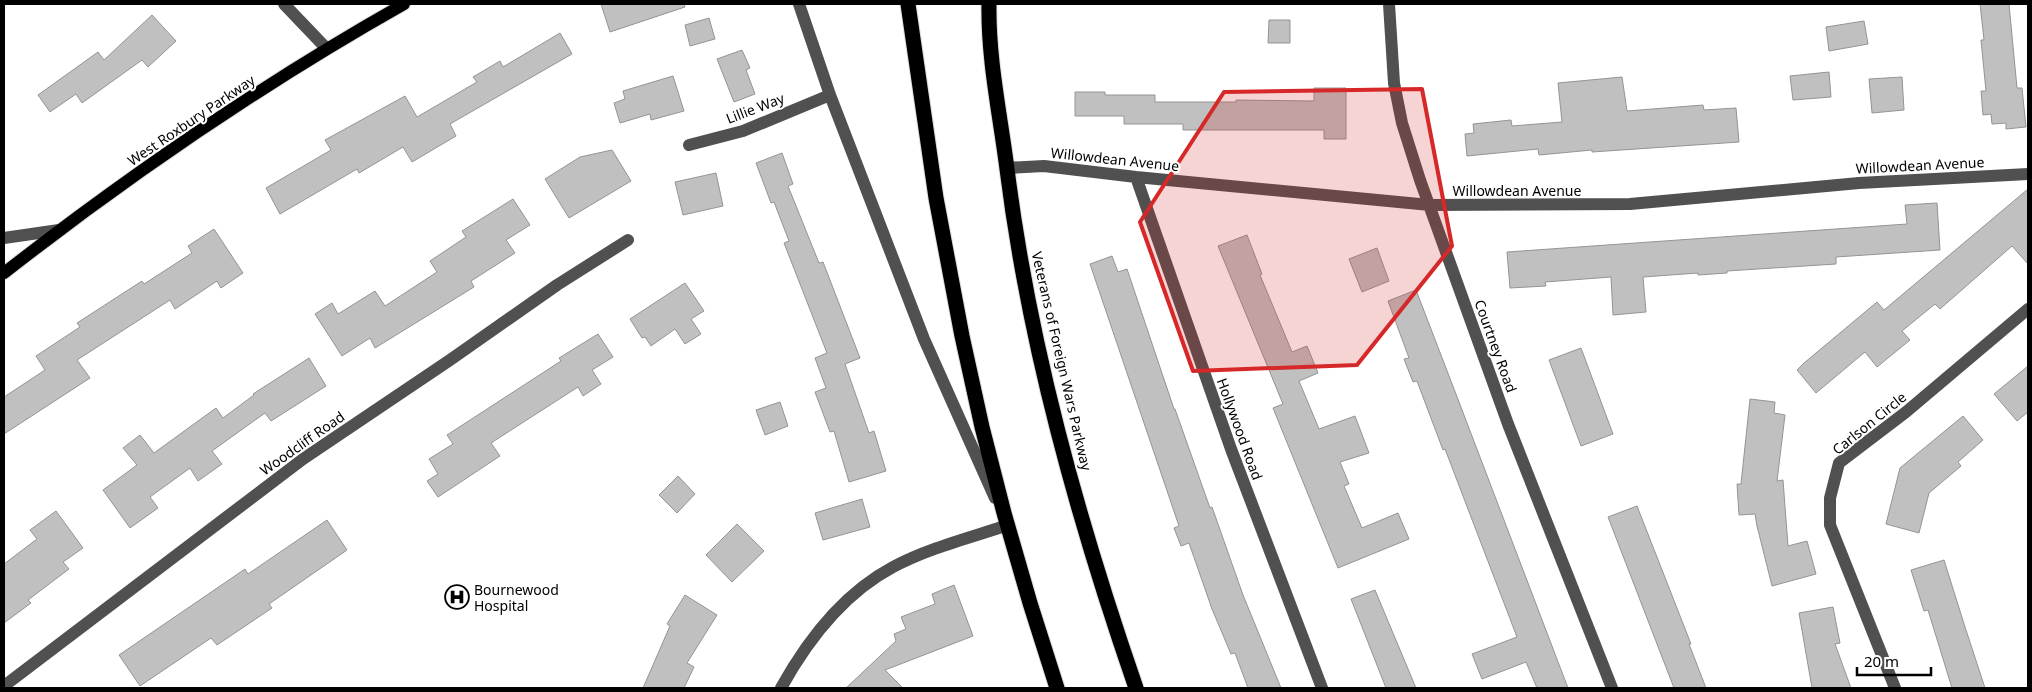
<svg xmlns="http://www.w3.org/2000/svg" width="2032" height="692" viewBox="0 0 2032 692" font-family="'Noto Sans',sans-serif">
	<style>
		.building { fill: #c0c0c0; stroke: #949494 }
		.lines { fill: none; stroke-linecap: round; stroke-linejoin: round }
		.major-casing { stroke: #dbdbdb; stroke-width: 14 }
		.highway-casing { stroke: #dbdbdb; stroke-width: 17 }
		.minor { stroke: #505050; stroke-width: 12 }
		.major { stroke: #000; stroke-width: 12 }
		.highway { stroke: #000; stroke-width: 15 }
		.marked { fill: #d62828; fill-opacity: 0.2; stroke: #d62828; stroke-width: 4; stroke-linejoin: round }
		.labels { text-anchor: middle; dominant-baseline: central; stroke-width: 4; stroke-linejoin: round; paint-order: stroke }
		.street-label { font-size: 14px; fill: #000; stroke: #fff }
		.poi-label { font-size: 14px; fill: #000; stroke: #fff; text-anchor: start }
	</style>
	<rect width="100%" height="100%" fill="#fff"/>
	<path class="building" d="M 601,4 L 684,4 L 685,7 L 610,32 Z
		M 1980,4 L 2009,4 L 2017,88 L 2022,88 L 2026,127 L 2006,129 L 2006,123 L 1992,124 L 1991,114 L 1983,115 L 1981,91 L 1986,91 L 1981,40 L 1984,40 Z
		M 152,15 L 176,41 L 148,67 L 142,60 L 82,103 L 76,94 L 50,112 L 38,95 L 98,52 L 104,60 Z
		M 709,18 L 715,39 L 690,46 L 685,25 Z
		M 1269,20 L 1290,20 L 1290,43 L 1268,43 Z
		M 1864,21 L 1868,44 L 1829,51 L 1826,27 Z
		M 560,33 L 572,54 L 450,124 L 456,136 L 412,162 L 403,147 L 359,173 L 357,169 L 280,214 L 266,188 L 331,150 L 325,140 L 405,96 L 417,117 L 477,82 L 473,77 L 500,61 L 503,67 Z
		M 742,50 L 750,68 L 746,70 L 755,94 L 734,102 L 717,59 Z
		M 1829,72 L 1831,97 L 1793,100 L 1790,76 Z
		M 673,76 L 684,111 L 651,120 L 650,114 L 620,123 L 614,103 L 625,99 L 623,91 Z
		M 1622,77 L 1627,111 L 1703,105 L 1704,110 L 1736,108 L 1739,142 L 1592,152 L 1592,150 L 1539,155 L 1538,149 L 1467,156 L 1465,134 L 1474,133 L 1473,124 L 1511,120 L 1512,126 L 1562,122 L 1558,83 Z
		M 1902,77 L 1904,110 L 1872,113 L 1869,79 Z
		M 1314,88 L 1346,88 L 1346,139 L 1324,139 L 1324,130 L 1183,130 L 1183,124 L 1124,124 L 1124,116 L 1075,116 L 1075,92 L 1105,92 L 1105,95 L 1155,95 L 1155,102 L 1236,102 L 1236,100 L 1314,101 Z
		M 612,150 L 631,181 L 569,218 L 545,179 L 580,157 Z
		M 782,153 L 793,184 L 788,186 L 819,263 L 823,262 L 860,358 L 845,364 L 869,433 L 874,431 L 886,471 L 849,482 L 834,431 L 830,432 L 815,392 L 826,388 L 815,358 L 827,353 L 784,243 L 789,241 L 774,202 L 771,203 L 756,163 Z
		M 716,173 L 723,206 L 683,215 L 675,182 Z
		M 2028,189 L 2028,264 L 2012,246 L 1940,309 L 1935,304 L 1902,331 L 1910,340 L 1877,367 L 1865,352 L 1816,393 L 1797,370 L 1804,363 L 1877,302 L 1884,310 Z
		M 513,199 L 530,225 L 506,240 L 515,253 L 471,281 L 474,287 L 375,348 L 370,338 L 342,356 L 315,314 L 332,303 L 338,314 L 375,291 L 385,306 L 437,272 L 430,261 L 466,237 L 462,231 Z
		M 1937,203 L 1940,250 L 1836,257 L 1836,264 L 1727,271 L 1727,273 L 1698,275 L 1698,273 L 1643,277 L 1646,312 L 1613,315 L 1611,277 L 1545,282 L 1546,286 L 1510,288 L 1507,252 L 1907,224 L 1905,205 Z
		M 214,229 L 243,273 L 221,288 L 217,281 L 175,309 L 170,300 L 77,360 L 90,378 L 4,434 L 4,397 L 45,370 L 36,356 L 80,327 L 77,323 L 142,281 L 144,284 L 192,253 L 188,246 Z
		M 1247,235 L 1262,274 L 1260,275 L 1292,352 L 1307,346 L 1318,373 L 1299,381 L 1319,429 L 1355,416 L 1369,453 L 1340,462 L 1349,484 L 1344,486 L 1362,528 L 1398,513 L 1409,539 L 1338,568 L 1273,408 L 1283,404 L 1218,246 Z
		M 1377,248 L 1389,281 L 1362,292 L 1349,259 Z
		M 1112,256 L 1118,272 L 1127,269 L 1174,409 L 1175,409 L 1210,508 L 1212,507 L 1243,595 L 1281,688 L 1248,688 L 1235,653 L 1231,654 L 1212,609 L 1189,543 L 1181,546 L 1174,528 L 1179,526 L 1090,264 Z
		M 685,283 L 704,311 L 691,319 L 701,334 L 685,344 L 675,329 L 651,346 L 645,337 L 642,338 L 630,319 Z
		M 1416,290 L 1459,402 L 1568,688 L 1537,688 L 1526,662 L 1482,679 L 1472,654 L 1517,637 L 1445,449 L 1443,450 L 1417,381 L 1413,382 L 1404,359 L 1409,358 L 1388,301 Z
		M 598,334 L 613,357 L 592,370 L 601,384 L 583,396 L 578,387 L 491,443 L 500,456 L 438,497 L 427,481 L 438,474 L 429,459 L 453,444 L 447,435 L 561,361 L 559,358 Z
		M 1581,348 L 1613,434 L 1581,446 L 1549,360 Z
		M 309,358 L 326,386 L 271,421 L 265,413 L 212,451 L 222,464 L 198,481 L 190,468 L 150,497 L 158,508 L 130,528 L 103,490 L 137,465 L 123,448 L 140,435 L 154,453 L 216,408 L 223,418 L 254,395 L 253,394 Z
		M 2028,366 L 2028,412 L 2017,421 L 1994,394 Z
		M 1750,399 L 1775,402 L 1774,413 L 1785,415 L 1777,481 L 1783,480 L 1788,546 L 1807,541 L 1816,574 L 1772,586 L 1757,526 L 1755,514 L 1739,515 L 1737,484 L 1741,484 Z
		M 780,402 L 788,426 L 765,435 L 756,410 Z
		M 1963,416 L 1983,440 L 1958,462 L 1961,466 L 1929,493 L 1919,533 L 1886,524 L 1900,468 Z
		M 678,476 L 695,494 L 677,513 L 659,495 Z
		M 862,499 L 870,527 L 823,540 L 815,513 Z
		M 1637,506 L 1691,644 L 1689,644 L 1706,688 L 1674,688 L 1608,517 Z
		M 56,511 L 83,548 L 63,562 L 69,569 L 28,600 L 31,603 L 4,623 L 4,564 L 37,539 L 30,530 Z
		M 327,520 L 347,550 L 269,604 L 272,608 L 217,645 L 211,638 L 140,686 L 119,655 L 245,569 L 248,574 Z
		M 737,524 L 764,551 L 732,582 L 706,555 Z
		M 1944,560 L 1965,627 L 1985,688 L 1952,688 L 1928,610 L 1924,611 L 1911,570 Z
		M 954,585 L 973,636 L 885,670 L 903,688 L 846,688 L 896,641 L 894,634 L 906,629 L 901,617 L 935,604 L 932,594 Z
		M 1375,590 L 1416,688 L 1386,688 L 1351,599 Z
		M 685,595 L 717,615 L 687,663 L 694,667 L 684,688 L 643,688 L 670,626 L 667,624 Z
		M 1833,607 L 1840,643 L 1835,644 L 1851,688 L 1812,688 L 1799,613 Z"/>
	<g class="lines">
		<g class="major-casing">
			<path id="major" d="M 4,273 C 131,174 264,83 404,4"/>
		</g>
		<g class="highway-casing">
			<path id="highway" d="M 908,4 L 936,198 L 962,336 L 982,427 L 1004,513 L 1030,603 L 1057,688
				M 989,4 C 988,59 1000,114 1007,169 C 1029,345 1078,520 1136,688"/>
		</g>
		<path class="minor" d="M 284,4 L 326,48
			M 799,4 L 830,95 L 924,339 L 995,498
			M 1389,4 L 1394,83 L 1402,123 L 1420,180 L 1508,424 L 1612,688
			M 689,145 L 743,131 L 830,95
			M 1006,168 L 1044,166 L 1136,177 L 1430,205 L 1630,204 L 1859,183 L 2028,174
			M 1136,177 L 1231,449 L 1322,688
			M 4,238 L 59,230
			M 4,686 L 303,459 L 450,360 L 557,285 L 628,240
			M 781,688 C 807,641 844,593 893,567 C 929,548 969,538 1008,525 L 1005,518
			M 1895,688 L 1830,525 L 1830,498 L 1839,463 L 1906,412 L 2028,309"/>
		<use href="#major" class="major"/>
		<use href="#highway" class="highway"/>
	</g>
	<path class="marked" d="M 1422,89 L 1452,246 L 1357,365 L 1193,371 L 1140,222 L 1224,92 Z"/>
	<defs>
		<g id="hospital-ring" transform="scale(1.25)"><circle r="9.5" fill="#fff" stroke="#000" stroke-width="1.5"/><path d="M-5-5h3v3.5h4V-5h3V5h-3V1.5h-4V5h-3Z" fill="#000"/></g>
	</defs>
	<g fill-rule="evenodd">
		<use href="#hospital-ring" x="457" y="597"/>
	</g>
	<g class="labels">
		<g class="street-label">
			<text transform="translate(755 108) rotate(-21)">Lillie Way</text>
			<text transform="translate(191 120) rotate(-34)">West Roxbury Parkway</text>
			<text transform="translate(1115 159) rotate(6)">Willowdean Avenue</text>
			<text transform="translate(1920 165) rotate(-3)">Willowdean Avenue</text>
			<text x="1517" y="190">Willowdean Avenue</text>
			<text transform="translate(1496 346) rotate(70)">Courtney Road</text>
			<text transform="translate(1062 361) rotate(77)">Veterans of Foreign Wars Parkway</text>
			<text transform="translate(1869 423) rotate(-39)">Carlson Circle</text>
			<text transform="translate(1240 429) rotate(70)">Hollywood Road</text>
			<text transform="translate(302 443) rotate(-35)">Woodcliff Road</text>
		</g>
		<g class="poi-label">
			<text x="474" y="589">Bournewood<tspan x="474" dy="16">Hospital</tspan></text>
		</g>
	</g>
	<rect width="2032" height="692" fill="none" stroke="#000000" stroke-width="10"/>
	<path d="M1857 667v8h74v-8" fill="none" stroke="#000000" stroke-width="2.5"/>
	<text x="1864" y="667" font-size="15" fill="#000000" stroke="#ffffff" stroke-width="4" paint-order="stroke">20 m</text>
</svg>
